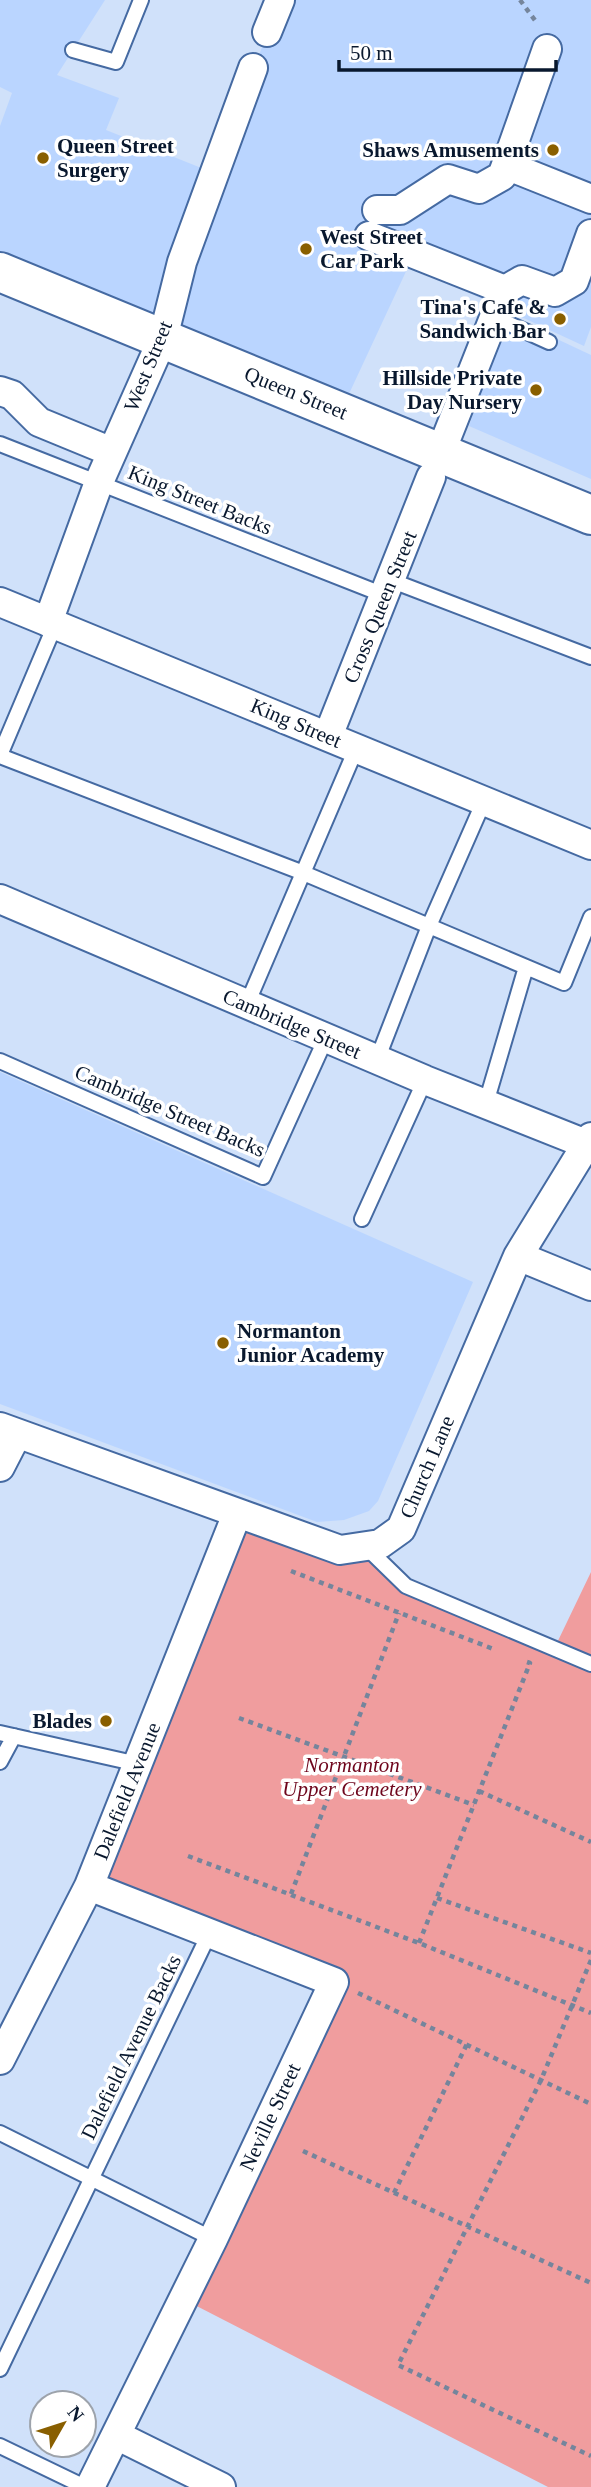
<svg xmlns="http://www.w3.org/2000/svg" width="591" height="2487" viewBox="0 0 591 2487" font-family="'Times New Roman',serif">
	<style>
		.built { fill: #bad5ff }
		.green { fill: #f09d9e }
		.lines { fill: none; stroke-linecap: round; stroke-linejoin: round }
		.lane-casing { stroke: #456aa2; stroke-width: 18 }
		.street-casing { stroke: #456aa2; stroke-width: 32 }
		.secondary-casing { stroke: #456aa2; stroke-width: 42 }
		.path { stroke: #75859c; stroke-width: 4.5; stroke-dasharray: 5 5; stroke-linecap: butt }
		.lane { stroke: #fff; stroke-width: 14 }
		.street { stroke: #fff; stroke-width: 28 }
		.secondary { stroke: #fff; stroke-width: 38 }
		.poi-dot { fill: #895f00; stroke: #fff; stroke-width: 2.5 }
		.labels { text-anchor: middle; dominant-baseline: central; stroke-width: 7; stroke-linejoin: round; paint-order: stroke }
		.poi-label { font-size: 21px; font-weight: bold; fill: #09182e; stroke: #fff; text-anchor: end }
		.street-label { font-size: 21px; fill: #09182e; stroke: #fff }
		.park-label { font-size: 21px; font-style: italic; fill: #6e051c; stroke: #fff }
	</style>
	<rect width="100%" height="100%" fill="#d0e1fa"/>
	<path class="built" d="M 0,0 L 105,0 L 57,75 L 119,98 L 106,130 L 214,173 L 280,0 L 591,0 L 591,327 L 584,346 L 409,265 L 341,411 L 0,272 L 0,126 L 12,93 L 0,87 Z
		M 506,315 L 591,355 L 591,479 L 469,426 Z
		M 0,1072 L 473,1282 L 378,1501 L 369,1511 L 344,1520 L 317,1522 L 0,1404 Z"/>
	<path class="green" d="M 237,1514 L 367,1548 L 406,1586 L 555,1647 L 591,1572 L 591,2487 L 548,2487 L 183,2299 L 334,1982 L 89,1886 Z"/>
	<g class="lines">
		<g class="lane-casing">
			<path id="lane" d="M 73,50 L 116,62 L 141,0
				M 494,317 L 549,342
				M 0,444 L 384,595
				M 390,580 L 591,657
				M 0,755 L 55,625
				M 0,756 L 301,872 L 564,983 L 591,917
				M 247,1004 L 356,749
				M 377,1060 L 429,926 L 484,801
				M 0,1061 L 263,1177 L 326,1038
				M 486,1103 L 526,967
				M 362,1219 L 425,1080
				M 367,1548 L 406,1586 L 591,1664
				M 0,1733 L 138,1764
				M 0,1762 L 14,1736
				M 0,2133 L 213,2239
				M 0,2369 L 210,1932
				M 0,2446 L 85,2487"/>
		</g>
		<g class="street-casing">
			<path id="street" d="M 267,32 L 280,0
				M 547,49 L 506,165 L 591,199
				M 377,210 L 400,210 L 448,179 L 479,189 L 502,176 L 506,165
				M 369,236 L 505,290 L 440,454
				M 505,290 L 522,280 L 555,292 L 574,281 L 591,234
				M 0,391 L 12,395 L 39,422 L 112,452
				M 0,602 L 591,845
				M 48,622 L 99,482 L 163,338 L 182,262 L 253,68
				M 328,736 L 431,477
				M 0,899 L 425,1080 L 586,1144
				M 518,1256 L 591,1286
				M 0,1427 L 340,1550 L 380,1544 L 401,1529 L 518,1256 L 591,1137
				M 0,1467 L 17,1434
				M 89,1886 L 334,1982 L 213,2239 L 90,2487
				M 0,2060 L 89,1886 L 237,1514
				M 116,2435 L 221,2487"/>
		</g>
		<g class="secondary-casing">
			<path id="secondary" d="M 0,272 L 591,515"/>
		</g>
		<path class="path" d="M 520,0 L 537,23
			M 291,1571 L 496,1650
			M 239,1718 L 474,1805
			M 479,1791 L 591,1842
			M 188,1856 L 419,1943 L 591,2013
			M 291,1894 L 399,1613
			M 437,1898 L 591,1953
			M 419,1943 L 530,1663 L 527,1662
			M 591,1960 L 541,2080 L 398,2365 L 591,2456
			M 358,1993 L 591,2104
			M 303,2151 L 591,2283
			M 394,2193 L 467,2044"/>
		<use href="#lane" class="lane"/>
		<use href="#street" class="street"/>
		<use href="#secondary" class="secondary"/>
	</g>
	<g class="poi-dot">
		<circle cx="553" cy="150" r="7"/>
		<circle cx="43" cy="158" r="7"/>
		<circle cx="306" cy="249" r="7"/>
		<circle cx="560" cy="319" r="7"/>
		<circle cx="536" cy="390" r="7"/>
		<circle cx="223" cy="1343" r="7"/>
		<circle cx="106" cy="1721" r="7"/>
	</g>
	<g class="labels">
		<g class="poi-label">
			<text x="57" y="146" text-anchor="start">Queen Street<tspan x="57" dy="24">Surgery</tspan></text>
			<text x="539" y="150">Shaws Amusements</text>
			<text x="320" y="237" text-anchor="start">West Street<tspan x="320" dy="24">Car Park</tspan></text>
			<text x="546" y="307">Tina's Cafe &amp;<tspan x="546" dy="24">Sandwich Bar</tspan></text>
			<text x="522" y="378">Hillside Private<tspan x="522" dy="24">Day Nursery</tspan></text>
			<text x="237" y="1331" text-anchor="start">Normanton<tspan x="237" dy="24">Junior Academy</tspan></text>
			<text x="92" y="1721">Blades</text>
		</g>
		<g class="street-label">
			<text transform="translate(148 366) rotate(-68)">West Street</text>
			<text transform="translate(296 393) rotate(22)">Queen Street</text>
			<text transform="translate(200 500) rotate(22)">King Street Backs</text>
			<text transform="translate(380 607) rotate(-68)">Cross Queen Street</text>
			<text transform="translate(296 723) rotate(23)">King Street</text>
			<text transform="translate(292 1024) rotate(23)">Cambridge Street</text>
			<text transform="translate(170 1111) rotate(23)">Cambridge Street Backs</text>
			<text transform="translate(427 1467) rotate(-67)">Church Lane</text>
			<text transform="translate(127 1791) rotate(-68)">Dalefield Avenue</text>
			<text transform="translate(131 2047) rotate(-64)">Dalefield Avenue Backs</text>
			<text transform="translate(270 2117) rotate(-65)">Neville Street</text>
		</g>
		<g class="park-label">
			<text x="352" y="1765">Normanton<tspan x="352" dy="24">Upper Cemetery</tspan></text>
		</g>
	</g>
	<g transform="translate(63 2424) rotate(51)"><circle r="33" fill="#ffffff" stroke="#9da3ab" stroke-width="2"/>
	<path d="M0-5L12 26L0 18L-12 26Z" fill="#895f00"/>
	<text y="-10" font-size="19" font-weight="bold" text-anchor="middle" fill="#09182e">N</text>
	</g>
	<path d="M339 60v10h217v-10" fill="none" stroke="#09182e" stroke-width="3.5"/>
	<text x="350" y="60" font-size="21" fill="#09182e" stroke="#ffffff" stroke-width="5" paint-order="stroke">50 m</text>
</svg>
